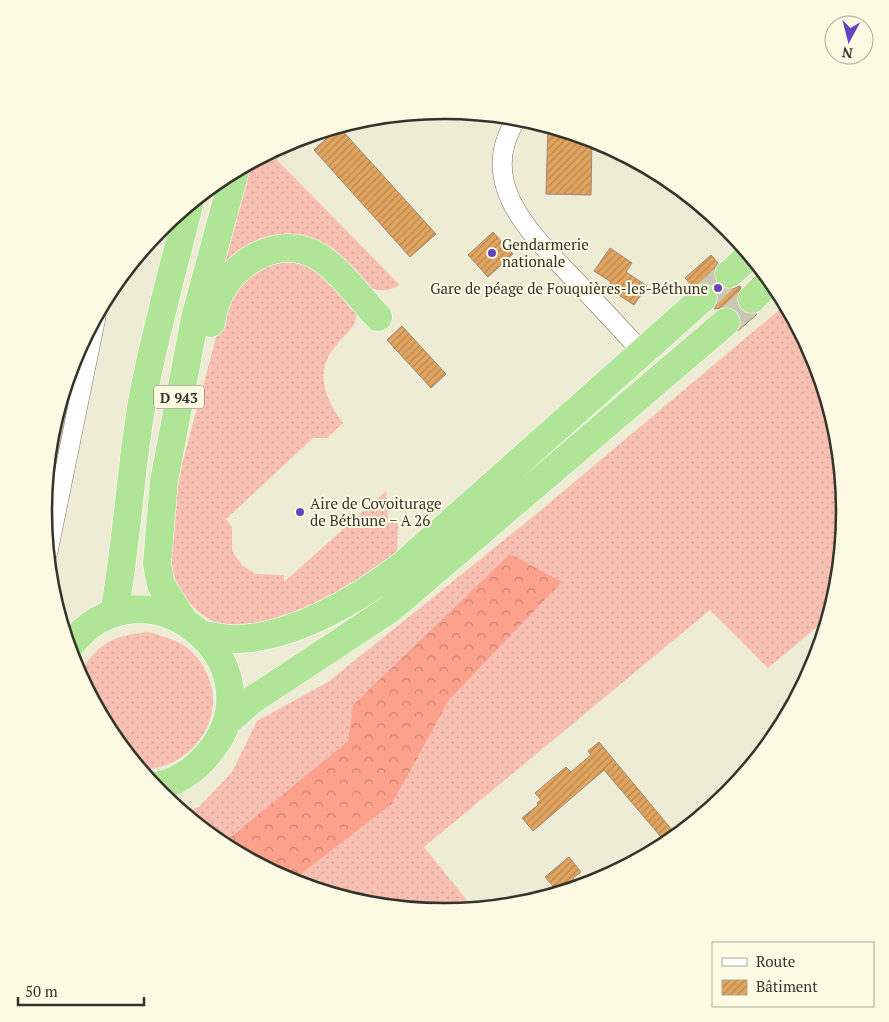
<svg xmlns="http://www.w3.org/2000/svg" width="889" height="1022" font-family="'PT Serif',serif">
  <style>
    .grass { fill: url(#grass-dots) }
    .forest { fill: url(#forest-crowns) }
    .building { fill: url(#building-hatch); stroke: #998978 }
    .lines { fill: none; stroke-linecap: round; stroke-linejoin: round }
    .highway-tunnel { stroke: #cac7b3; stroke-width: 28; stroke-dasharray: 28 14; stroke-linecap: butt }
    .street-casing { stroke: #76735f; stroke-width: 20 }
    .highway-casing { stroke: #fff; stroke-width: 29 }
    .street { stroke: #fff; stroke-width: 19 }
    .highway { stroke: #b0e597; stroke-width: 28 }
    .poi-dot { fill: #6744bd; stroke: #fcfae2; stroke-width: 2 }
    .labels { text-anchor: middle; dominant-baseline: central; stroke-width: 4; stroke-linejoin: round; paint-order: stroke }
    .shield { fill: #fcfae2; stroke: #716f62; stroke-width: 1 }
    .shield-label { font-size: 14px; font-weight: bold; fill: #35342b }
    .poi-label { font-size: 15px; fill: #35342b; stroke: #fcfae2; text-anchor: start }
    .rim { fill: none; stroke: #35342b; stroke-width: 2.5 }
  </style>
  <defs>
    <pattern id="grass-dots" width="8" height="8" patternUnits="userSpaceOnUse" patternTransform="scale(1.25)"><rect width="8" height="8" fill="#f7c0b3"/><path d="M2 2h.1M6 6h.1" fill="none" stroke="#d4a69a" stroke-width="1.8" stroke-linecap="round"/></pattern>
    <pattern id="forest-crowns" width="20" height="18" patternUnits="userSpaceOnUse" patternTransform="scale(1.25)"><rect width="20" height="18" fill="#fba18c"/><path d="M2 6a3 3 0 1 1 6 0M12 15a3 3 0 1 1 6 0" fill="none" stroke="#cc8473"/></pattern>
    <pattern id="building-hatch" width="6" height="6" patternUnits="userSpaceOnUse" patternTransform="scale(1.25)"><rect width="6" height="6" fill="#e2a560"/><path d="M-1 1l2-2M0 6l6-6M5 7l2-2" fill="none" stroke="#b8874f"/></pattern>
  </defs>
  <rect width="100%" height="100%" fill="#efecd5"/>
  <!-- grass -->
  <path class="grass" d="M285,144l-8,16 123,125c-31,18 -52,-15 -72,-35l-103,18 -7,-1 33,-105z
    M273,257l44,7 40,41c1,24 -10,26 -23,43 -20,25 -8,53 9,75l-16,15h-14l-87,81 6,8v24l10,14 13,9 29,1v7l102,-91 2,32h10l-1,30 -11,19 -118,53 -17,3 -34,-4 -17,-11 -16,-15 -11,-22 -3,-26 8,-71 49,-182z
    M786,304l29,54 23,75 7,78 -8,78 -7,27 -62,52 -58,-58 -286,237 50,62 -30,3 -78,-8 -74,-23 100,-77 57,-104 113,-118 -209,123 -5,36 -126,103 -38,-31 15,-6 33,-35 25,-51 71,-39 212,-171z
    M83,342l-31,146c-12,-35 13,-114 31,-146z
    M149,632c15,5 30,8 42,19 47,47 13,116 -50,119l-30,-37 -31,-58c15,-32 36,-40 69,-43z"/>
  <!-- forest -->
  <path class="forest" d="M510,554l52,28 -113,118 -57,104 -100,77 -70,-37 126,-103 5,-36z"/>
  <!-- building -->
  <path class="building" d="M548,126l44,13 -1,56 -45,-1z
    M339,127l97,107 -26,23 -96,-107z
    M493,232l20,22 -25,23 -20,-22z
    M610,248l22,15 -6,9 21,14 -13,19 -26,-17 3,-6 -17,-11z
    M711,255l7,8 -4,6v7l3,8 7,5h8l8,-3 1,2 -4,6v9l4,7 7,4h9l-19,17 3,-11 -3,-8 -7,-5 -17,2 4,-7v-7l-4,-8 -7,-4h-7l-8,3 -7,-8z
    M402,326l44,48 -15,14 -44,-48z
    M599,742l78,94 -10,8 -63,-74 -71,61 -11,-13 16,-13 -1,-2 4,-3 -6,-7 31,-26 5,5 20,-17 -3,-4z
    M569,857l12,15 -8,6 7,9 -21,6 -14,-16z"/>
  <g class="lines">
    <!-- highway-tunnel -->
    <path class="highway-tunnel" d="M703,298l26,-24
      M726,322l26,-23"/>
    <defs>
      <path id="street" d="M518,117c-45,65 15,119 57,163 23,24 45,48 68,73
        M48,552l48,-235"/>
      <path id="highway" d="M729,274l22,-19
        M752,299l19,-19
        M211,323c2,-8 3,-18 7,-26 16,-36 63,-64 101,-40 23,15 40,40 59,60
        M114,613c13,-70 16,-141 28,-211 12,-66 31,-132 47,-197
        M184,621l-23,-36 -4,-21 7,-83 31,-163 40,-147
        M203,635c10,1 21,4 31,4 58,0 125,-40 170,-75l299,-266
        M69,647c74,-98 216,16 139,107 -13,16 -33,30 -54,32
        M226,723l26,-23 138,-91 336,-287"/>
    </defs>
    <!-- street casing -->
    <use href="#street" class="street-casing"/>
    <!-- highway casing -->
    <use href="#highway" class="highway-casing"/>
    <!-- street -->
    <use href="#street" class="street"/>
    <!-- highway -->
    <use href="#highway" class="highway"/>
  </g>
  <!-- markers -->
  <g class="poi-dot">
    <circle cx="492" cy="253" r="5"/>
    <circle cx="718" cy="288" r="5"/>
    <circle cx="300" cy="512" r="5"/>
  </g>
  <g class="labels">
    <!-- shield labels -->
    <rect class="shield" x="154" y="385.5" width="50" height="23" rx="4"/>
    <g class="shield-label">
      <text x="179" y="397">D 943</text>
    </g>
    <!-- poi labels -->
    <g class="poi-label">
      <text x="502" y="244">Gendarmerie<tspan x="502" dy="17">nationale</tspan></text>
      <text x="708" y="288" text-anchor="end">Gare de péage de Fouquières-les-Béthune</text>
      <text x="310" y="503">Aire de Covoiturage<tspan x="310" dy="17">de Béthune − A 26</tspan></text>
    </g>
  </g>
  <!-- crop -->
  <path d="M0 0H889V1022H0ZM52 511a392 392 0 1 1 784 0a392 392 0 1 1-784 0Z" fill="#fcfae2" fill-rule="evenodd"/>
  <path class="rim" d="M52 511a392 392 0 1 1 784 0a392 392 0 1 1-784 0Z"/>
  <!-- legend -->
  <rect x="712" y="942" width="162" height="65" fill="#fcfae2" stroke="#acab99"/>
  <rect x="722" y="958" width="25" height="8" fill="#ffffff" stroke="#acab99"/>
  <text x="756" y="967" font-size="15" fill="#35342b">Route</text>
  <rect x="722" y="980" width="25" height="15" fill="url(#building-hatch)" stroke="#acab99"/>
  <text x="756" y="992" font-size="15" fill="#35342b">Bâtiment</text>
  <!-- north arrow -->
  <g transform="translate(849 40) rotate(187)"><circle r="24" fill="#fcfae2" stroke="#acab99"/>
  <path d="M0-4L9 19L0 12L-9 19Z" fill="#6744bd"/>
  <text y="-8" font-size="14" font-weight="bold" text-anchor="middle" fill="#35342b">N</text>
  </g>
  <!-- scale -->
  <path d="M18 997v8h126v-8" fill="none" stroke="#35342b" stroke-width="2.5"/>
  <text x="25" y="997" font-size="15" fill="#35342b" stroke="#fcfae2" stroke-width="4" paint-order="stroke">50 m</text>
</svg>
